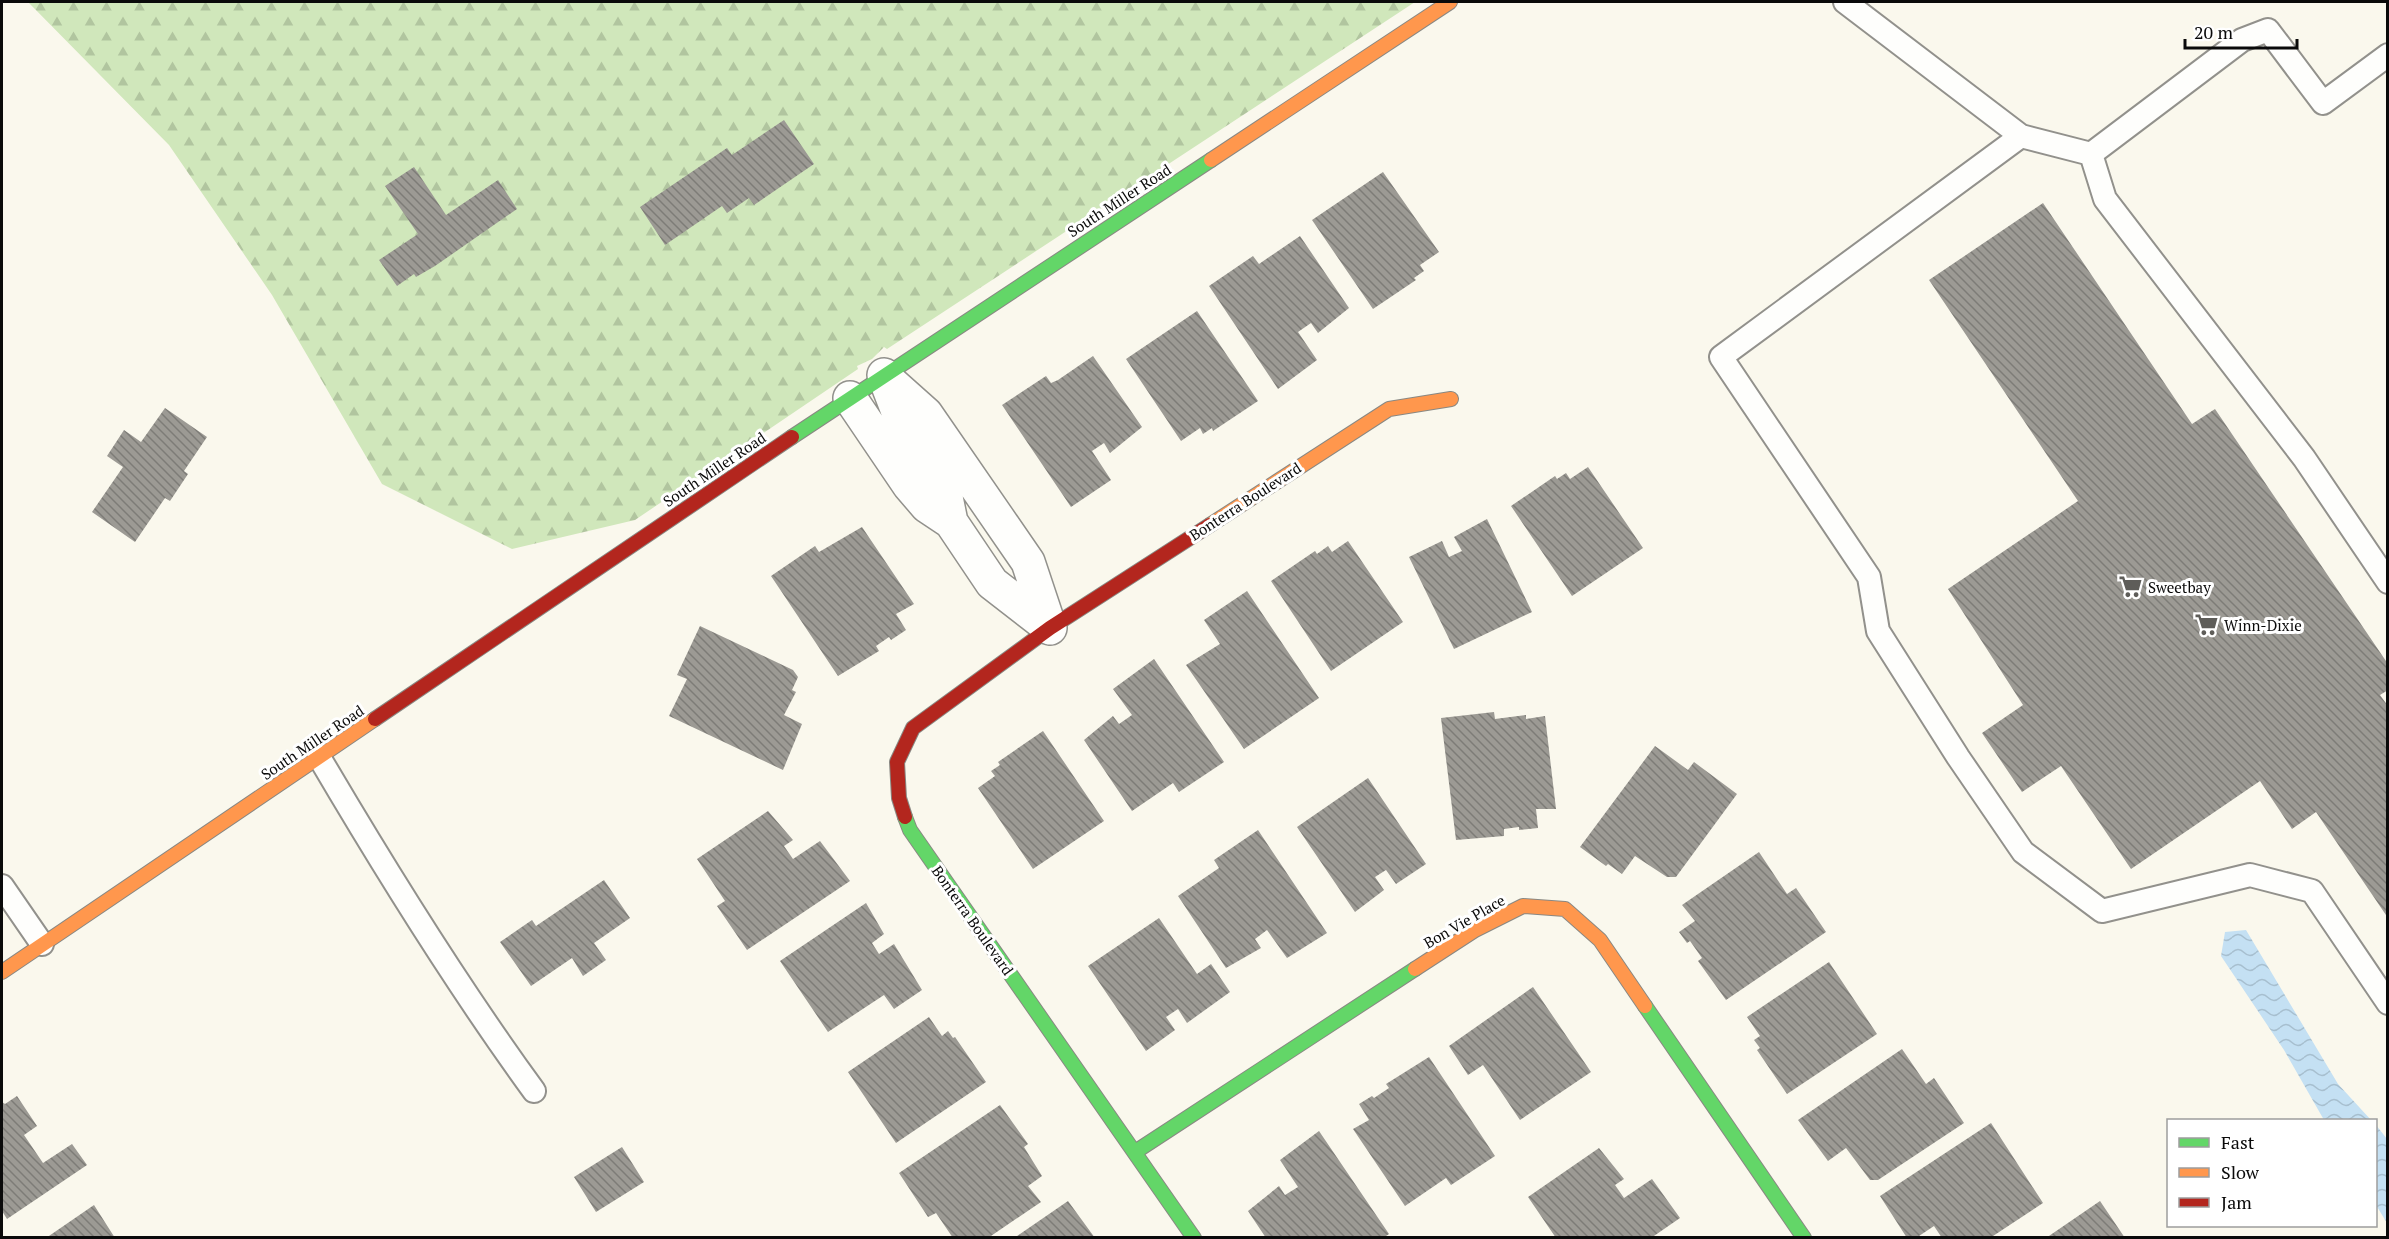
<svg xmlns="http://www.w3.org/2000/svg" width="2389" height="1239" font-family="'PT Serif',serif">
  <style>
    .forest { fill: url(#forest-firs) }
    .water { fill: url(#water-waves) }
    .building { fill: url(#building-back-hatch) }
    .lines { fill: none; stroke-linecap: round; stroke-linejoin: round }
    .lane-casing { stroke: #92918c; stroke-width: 26 }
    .street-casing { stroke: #92918c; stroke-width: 36 }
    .fast-casing { stroke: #898883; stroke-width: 16 }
    .slow-casing { stroke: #898883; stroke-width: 16 }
    .jam-casing { stroke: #898883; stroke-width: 16 }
    .lane { stroke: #fefefc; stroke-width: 22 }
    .street { stroke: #fefefc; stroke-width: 33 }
    .fast { stroke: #63d668; stroke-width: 14 }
    .slow { stroke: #ff974d; stroke-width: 14 }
    .jam { stroke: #b3261e; stroke-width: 14 }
    .labels { text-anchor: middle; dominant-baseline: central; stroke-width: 6; stroke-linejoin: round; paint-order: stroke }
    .street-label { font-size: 15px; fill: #0a0a0a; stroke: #fff }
    .poi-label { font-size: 15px; fill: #0a0a0a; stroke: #fff; text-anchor: start }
  </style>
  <defs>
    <pattern id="forest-firs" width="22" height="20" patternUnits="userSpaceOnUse" patternTransform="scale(1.5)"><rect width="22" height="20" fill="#d0e7bb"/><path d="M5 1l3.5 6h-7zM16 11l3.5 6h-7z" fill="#b1c59f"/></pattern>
    <pattern id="water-waves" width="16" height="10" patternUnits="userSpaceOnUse" patternTransform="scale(1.5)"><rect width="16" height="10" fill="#c4e0f3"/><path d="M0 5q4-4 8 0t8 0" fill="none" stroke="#a7bfcf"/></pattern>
    <pattern id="building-back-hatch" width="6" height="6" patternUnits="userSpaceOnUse" patternTransform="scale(1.5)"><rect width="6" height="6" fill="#9c9a94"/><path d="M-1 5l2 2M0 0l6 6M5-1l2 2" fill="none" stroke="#7d7c77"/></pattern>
  </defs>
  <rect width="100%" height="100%" fill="#faf8ed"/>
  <!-- forest -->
  <path class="forest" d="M28,2h1387l-528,347 -3,-2 -12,12 -15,7 1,3 -223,151 -123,29 -130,-65 -110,-189 -103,-150z"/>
  <!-- water -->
  <path class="water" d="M2246,930l92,154 33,36h-47l-40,-70 -63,-94 4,-24z
    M2376,1125l11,14v84l-11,-18z"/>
  <!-- building -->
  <path class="building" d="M784,120l30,44 -60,41 -5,-7 -22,15 -5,-7 -57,39 -25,-38 87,-59 5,7z
    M414,167l32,48 52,-35 19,29 -82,57 -19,11 -2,-3 -17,12 -18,-26 39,-26 -33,-48z
    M1383,172l56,80 -19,13 4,6 -10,7 2,2 -43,29 -61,-89z
    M2043,203l149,221 23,-15 173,255v26l-8,5 8,11v212l-72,-106 -24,17 -32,-48 -129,88 -70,-103 -39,26 -40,-59 41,-28 -75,-116 130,-88 -149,-221z
    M1300,236l49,72 -31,25 -7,-10 -13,9 19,28 -39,29 -69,-103 44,-30 6,8z
    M1197,311l61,90 -45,30 -1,-3 -9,6 -3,-6 -19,13 -55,-82z
    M1093,356l49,71 -32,26 -6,-10 -12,8 19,29 -40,27 -69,-102 44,-29 5,7 7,-3z
    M165,408l42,29 -23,34 4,3 -18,27 -5,-3 -30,44 -43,-30 31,-45 -16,-11 17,-26 17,12z
    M1588,467l55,81 -71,48 -61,-90 44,-30 2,3 9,-6 4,6z
    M1487,519l45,93 -78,37 -45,-92 33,-16 7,16 13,-6 -8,-14z
    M862,527l52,77 -18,10 10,16 -15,10 -2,-3 -13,9 3,5 -41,25 -67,-100 44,-30 4,6z
    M1348,541l55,81 -72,49 -60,-90 44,-30 2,3 11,-8 4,6z
    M1247,591l72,107 -75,51 -58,-84 34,-21 -16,-24z
    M700,626l93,44 5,7 -6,13 4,2 -12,23 18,9 -19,46 -114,-54 18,-37 -10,-4z
    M1154,659l70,103 -45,30 -6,-9 -41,28 -48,-71 29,-24 6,8 13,-9 -19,-26z
    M1494,712l1,7 31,-4v4l19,-3 11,93h-20l2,19 -19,2v-3l-15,2v7l-48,4 -15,-122z
    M1043,731l61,90 -71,48 -55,-81 17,-12 -4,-5 9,-6 -2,-3z
    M1655,746l33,24 6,-8 43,32 -61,83h-9l-32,-21 -13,18 -14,-10 -2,2 -26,-19z
    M1368,778l58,86 -30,20 -10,-14 -11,7 9,13 -29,22 -58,-85z
    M768,811l25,29 -9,6 9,13 27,-18 30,40 -103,69 -30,-44 8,-5 -28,-42z
    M1258,830l69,103 -40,25 -20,-28 -12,9 6,9 -35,20 -48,-72 41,-28 -5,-8z
    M1759,852l28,42 9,-6 30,44 -100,68 -28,-39 4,-3 -12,-17 -3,2 -8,-11 16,-11 -13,-16z
    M604,880l26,38 -36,25 12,17 -23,16 -11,-18 -41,28 -31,-44 32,-22 4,6z
    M866,903l18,31 -12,9 7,11 15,-10 28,46 -28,19 -10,-14 -56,37 -48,-71z
    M1159,918l38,56 14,-10 19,28 -43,31 -9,-14 -12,8 9,13 -29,21 -58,-85z
    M1829,962l48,72 -90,60 -30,-44 3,-2 -6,-8 6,-4 -13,-19z
    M1533,987l58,85 -71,48 -37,-55 -15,10 -19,-29z
    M929,1017l13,19 6,-5 5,7 2,-1 31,45 -90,61 -48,-71z
    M1902,1049l24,35 8,-6 30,45 -86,57h-8l-24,-32 -18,13 -30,-41z
    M1429,1057l66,99 -44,29 -5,-7 -41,28 -52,-77 16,-9 -10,-16 13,-8 2,2 15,-10 -3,-4z
    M17,1096l20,30 -13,9 19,28 29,-19 15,21 -80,54 -5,-8v-109l3,2z
    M1000,1105l28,39 -4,3 18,29 -14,10 13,16 -53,36h-35l-17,-25 -8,4 -29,-44z
    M1991,1123l52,80 -53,35h-48l-8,-12 -18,12h-9l-27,-42z
    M1319,1131l70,103 -6,4h-117l-18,-27 31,-25 6,9 13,-8 -18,-27z
    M622,1147l22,35 -48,30 -22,-35z
    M1599,1148l25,31 -9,6 9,13 28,-19 28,39 -29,20h-95l-28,-41z
    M1068,1201l27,37h-81z
    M2100,1201l25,37h-79z
    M94,1205l21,33h-69z"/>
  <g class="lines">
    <defs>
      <path id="lane" d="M1845,2l176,134 -300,221 148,220 9,54 80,126 65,95 79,59 148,-36 62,16 76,112
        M2021,136l70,18 151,-114 26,-10 55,73 65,-48
        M2091,154l14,45 199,259 84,124
        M319,757c67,114 137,227 215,334
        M2,886l40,58"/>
      <path id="street" d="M884,375l18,47 42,65 7,35 41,61 58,45
        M889,381l37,33 102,148 22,66
        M850,398l59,87 18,21 24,16"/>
      <path id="fast" d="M792,437l419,-277
        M905,817l5,13 284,408
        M1645,1006l159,232
        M1135,1152l280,-183"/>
      <path id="slow" d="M1211,160l239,-158
        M1210,525l179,-116 62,-10
        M1415,969l60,-39 48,-24 42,3 35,31 45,66
        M2,972l373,-253"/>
      <path id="jam" d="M375,719l417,-282
        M905,817l-6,-19 -2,-36 16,-34 137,-100 160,-103"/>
    </defs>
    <!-- lane casing -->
    <use href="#lane" class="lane-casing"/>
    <!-- street casing -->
    <use href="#street" class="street-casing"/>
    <!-- fast casing -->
    <use href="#fast" class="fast-casing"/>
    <!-- slow casing -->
    <use href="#slow" class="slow-casing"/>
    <!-- jam casing -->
    <use href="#jam" class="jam-casing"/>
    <!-- lane -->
    <use href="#lane" class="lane"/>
    <!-- street -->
    <use href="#street" class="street"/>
    <!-- fast -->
    <use href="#fast" class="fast"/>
    <!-- slow -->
    <use href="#slow" class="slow"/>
    <!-- jam -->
    <use href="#jam" class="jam"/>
  </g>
  <!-- icons -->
  <defs>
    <symbol id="supermarket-bare" viewBox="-9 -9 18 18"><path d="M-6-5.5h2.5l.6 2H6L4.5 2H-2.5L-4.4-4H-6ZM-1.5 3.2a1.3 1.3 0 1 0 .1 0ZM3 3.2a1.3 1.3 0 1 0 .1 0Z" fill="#5e5d59" stroke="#fff" stroke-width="2.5" paint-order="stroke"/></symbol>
  </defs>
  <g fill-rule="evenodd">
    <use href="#supermarket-bare" x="2114" y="570" width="33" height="33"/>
    <use href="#supermarket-bare" x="2190" y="608" width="33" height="33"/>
  </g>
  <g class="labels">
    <!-- street labels -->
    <g class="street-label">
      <text transform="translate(1119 200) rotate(-33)">South Miller Road</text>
      <text transform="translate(714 469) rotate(-34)">South Miller Road</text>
      <text transform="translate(1245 501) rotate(-33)">Bonterra Boulevard</text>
      <text transform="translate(312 742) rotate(-34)">South Miller Road</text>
      <text transform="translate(973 920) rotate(55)">Bonterra Boulevard</text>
      <text transform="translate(1464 921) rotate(-30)">Bon Vie Place</text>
    </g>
    <!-- poi labels -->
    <g class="poi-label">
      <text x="2148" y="587">Sweetbay</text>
      <text x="2224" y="625">Winn-Dixie</text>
    </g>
  </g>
  <!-- border -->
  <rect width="2389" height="1239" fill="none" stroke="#0a0a0a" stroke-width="6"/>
  <!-- legend -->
  <rect x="2167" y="1119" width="210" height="108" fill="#ffffff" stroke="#9d9d9d" stroke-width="1.5"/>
  <rect x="2179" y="1138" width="30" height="9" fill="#63d668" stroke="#9d9d9d" stroke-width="1.5"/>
  <text x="2221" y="1149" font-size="18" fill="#0a0a0a">Fast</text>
  <rect x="2179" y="1168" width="30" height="9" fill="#ff974d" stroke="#9d9d9d" stroke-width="1.5"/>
  <text x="2221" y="1179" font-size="18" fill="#0a0a0a">Slow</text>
  <rect x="2179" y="1198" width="30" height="9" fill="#b3261e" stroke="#9d9d9d" stroke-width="1.5"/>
  <text x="2221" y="1209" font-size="18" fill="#0a0a0a">Jam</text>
  <!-- scale -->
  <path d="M2185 39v9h112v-9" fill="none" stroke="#0a0a0a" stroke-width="3"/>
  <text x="2194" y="39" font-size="18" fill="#0a0a0a" stroke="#ffffff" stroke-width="4.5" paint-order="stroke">20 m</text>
</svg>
